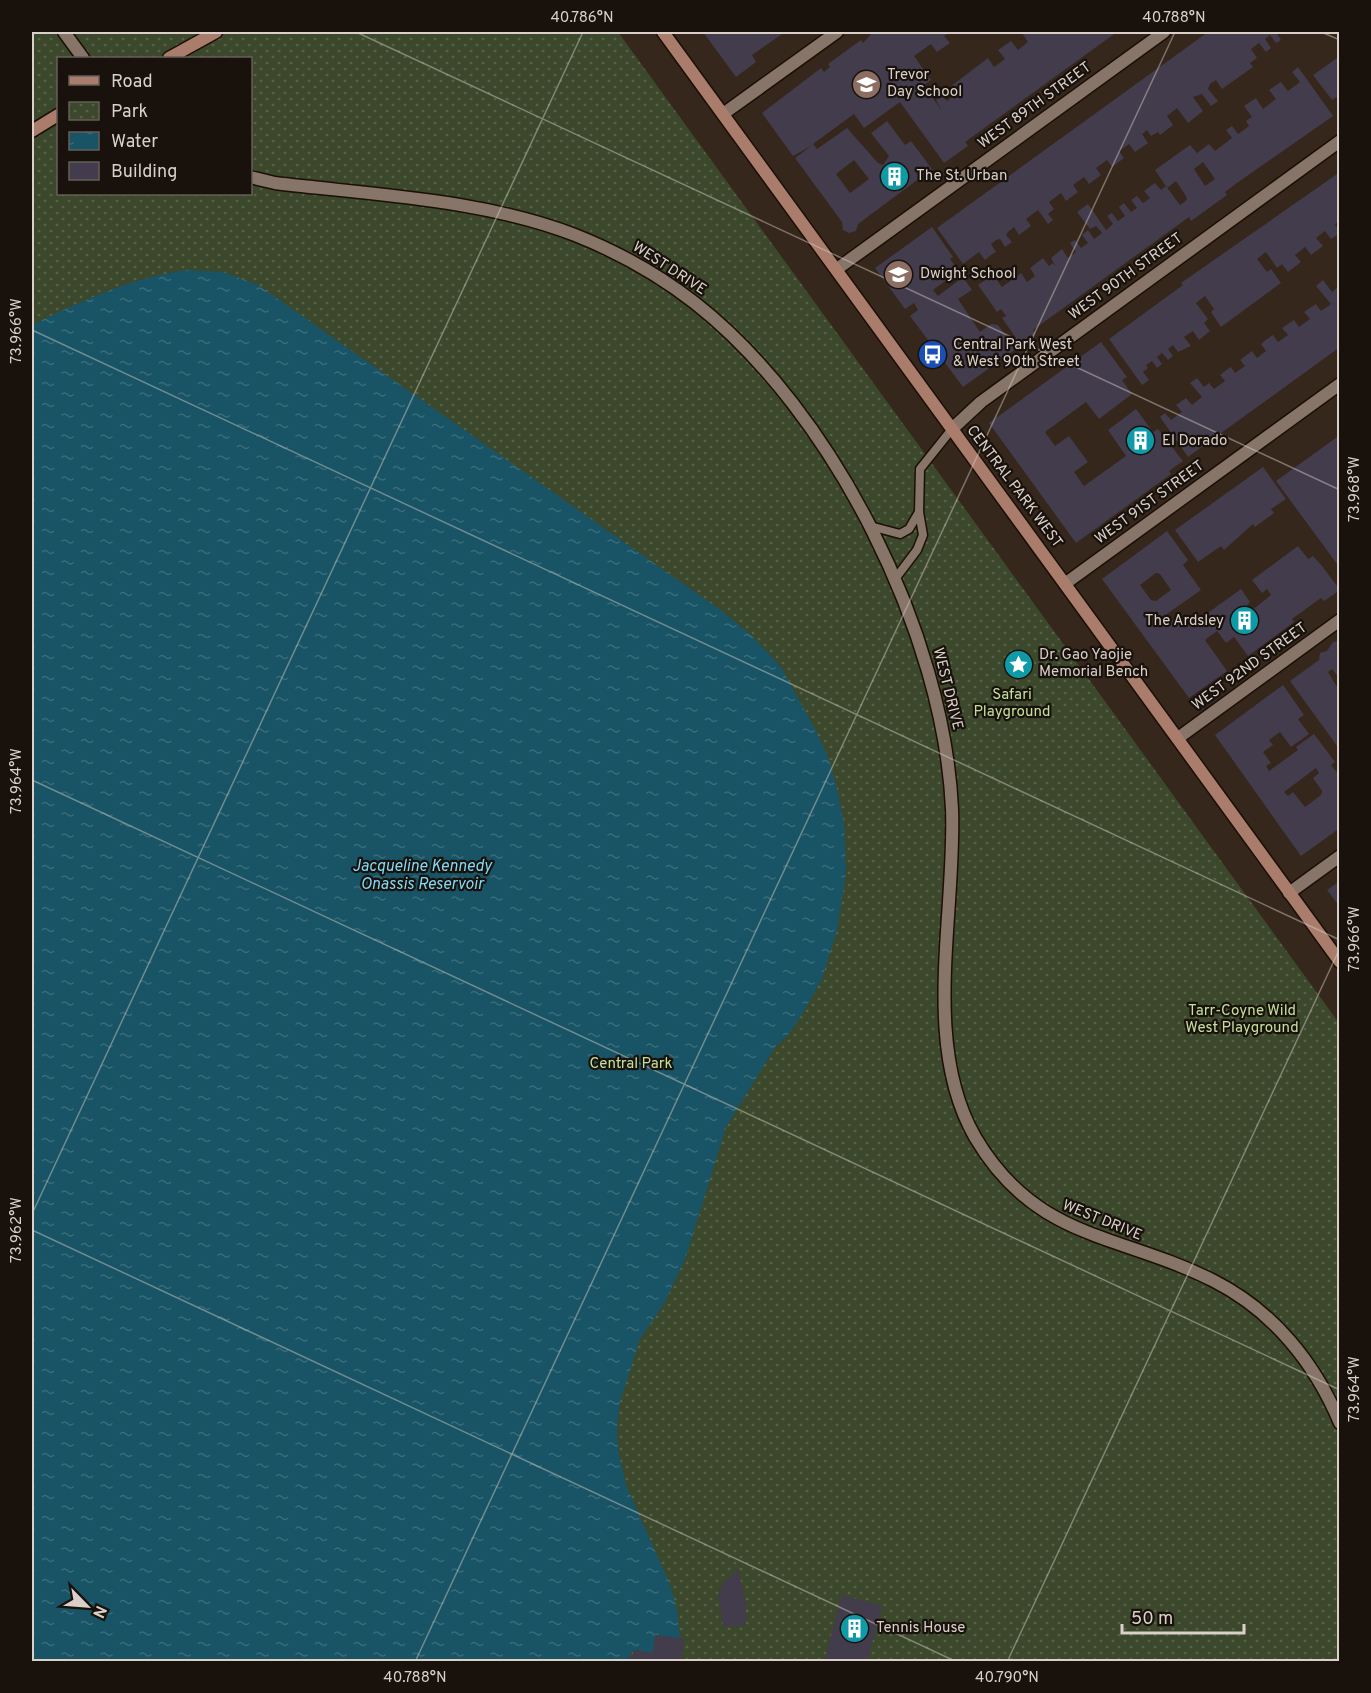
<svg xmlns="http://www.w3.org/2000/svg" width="1371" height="1693" font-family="Overpass,sans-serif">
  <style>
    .park { fill: url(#park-dots); fill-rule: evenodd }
    .water { fill: url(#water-ripples) }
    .building { fill: #433c4c; fill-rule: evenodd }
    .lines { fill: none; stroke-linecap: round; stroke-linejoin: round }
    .lane-casing { stroke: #1c0f05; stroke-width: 11 }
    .street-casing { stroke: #1c0f05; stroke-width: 15 }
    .secondary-casing { stroke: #1c0f05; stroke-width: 15 }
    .lane { stroke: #867568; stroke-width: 8 }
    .street { stroke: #867568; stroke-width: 12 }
    .secondary { stroke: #a97c6b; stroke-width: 12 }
    .ticks { fill: none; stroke: #dad0c9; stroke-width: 1.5; stroke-opacity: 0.45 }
    .labels { text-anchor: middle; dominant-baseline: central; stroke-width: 4.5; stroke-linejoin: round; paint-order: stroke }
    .poi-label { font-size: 15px; fill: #dad0c9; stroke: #18110c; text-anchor: start }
    .street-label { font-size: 15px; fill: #dad0c9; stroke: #18110c }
    .park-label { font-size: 15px; fill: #c3e09b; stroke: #18110c }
    .water-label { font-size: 16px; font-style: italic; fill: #80daf8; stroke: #18110c }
    .neatline { fill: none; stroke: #dad0c9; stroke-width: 2 }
    .ticks-label { font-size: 15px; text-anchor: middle; fill: #dad0c9 }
  </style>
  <defs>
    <pattern id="park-dots" width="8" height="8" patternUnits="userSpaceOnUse" patternTransform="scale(1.5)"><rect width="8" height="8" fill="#3c482b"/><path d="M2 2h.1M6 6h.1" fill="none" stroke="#586148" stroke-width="1.8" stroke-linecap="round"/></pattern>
    <pattern id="water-ripples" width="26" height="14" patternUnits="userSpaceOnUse" patternTransform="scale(1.5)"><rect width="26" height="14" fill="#185465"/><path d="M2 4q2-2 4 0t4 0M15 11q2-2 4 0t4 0" fill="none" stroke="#396c7a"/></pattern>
  </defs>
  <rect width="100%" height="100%" fill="#35271b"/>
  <!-- park -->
  <path class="park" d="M32,32h586l721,991v638l-1307,1zM58,58h192v136h-192z"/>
  <!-- water -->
  <path class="water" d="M187,270l36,2 35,13 464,326 29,24 30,32 34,62 14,30 9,34 6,32 2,47 -9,59 -16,50 -20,35 -13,19 -12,11 -50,81 -40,130 -21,45 -25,37 -20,63 -3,24 1,23 8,36 43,97 8,26 3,31 -25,-4 -2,18 -20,-3 -6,12h-595v-1337c49,-24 101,-48 155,-55z"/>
  <!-- building -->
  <path class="building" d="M703,32h82l-33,23 4,7 -20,15z
    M873,32h78l-7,4 6,7 -13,9 -6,-8 -17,12 17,24 -7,5 18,26 -6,-11 6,-4 5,5 8,-6 -5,-8 38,-29 6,9 11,-8 -7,-9 13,-9 7,9 10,-8 -6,-9 2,-1h93l-152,110 3,4 -24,17 -44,-61 -36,26 -10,-14 -41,30 4,5 30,-21 31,35 5,2 6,-9 -18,-23 16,-12 18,24 6,-4 21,28 -74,55 -2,7 -7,2 -6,-3 -1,-8 -47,-64 16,-12 -18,10 -31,-43 59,-45 3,4 6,-5 -2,-3 33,-24 2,3zM854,160l15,19 -19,14 -14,-19z
    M1208,32h68l5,8 -5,3 -6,-8 -5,4 6,9 -5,4 -7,-9 -8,6 6,9 -7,5 3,4 -31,22 -6,-9 -6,4 -2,5 10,12 -7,5 -9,-12 -9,3 10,14 -15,12 -11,-15 -10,8 6,9 -13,10 -2,-3 -7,4 -4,-6 -5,4 6,9 -13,9 -6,-8 -10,7 5,7 -12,9 -5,-7 -11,8 5,7 -12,9 -5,-7 -11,8 5,7 -12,9 -5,-8 -12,9 5,7 -6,5 5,6 -5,4 -10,-14 -12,9 5,7 -12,9 -5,-8 -6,5 -2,3 6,7 -7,5 -5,-8 -4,1 -5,4 5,8 -5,3 -6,5 -6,-8 -16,12 -26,-36z
    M1340,56v39l-8,5 -19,-25z
    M1298,67l35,49 -96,67 -12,9 2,3 -36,26 -2,-4 -156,113 3,4 -15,11 -19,-27 4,-2 -5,-7 -4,3 -19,-27 15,-10 9,12 19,-14 6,9 8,-6 -5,-8 13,-10 6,8 4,-3 3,4 -5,-9 11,-9 6,9 8,-6 -6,-9 5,-3 6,8 7,-5 -6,-8 6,-5 6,9 8,-6 -6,-7 -6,3 -13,-17 11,-8 18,26 7,-6 -6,-8 5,-3 6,8 7,-5 -6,-9 5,-4 7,9 6,-4 -6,-8 6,-4 6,7 7,-5 -6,-7 11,-8 6,7 5,-4 14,19 7,-5 -1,-4 -10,-15 -9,7 -12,-18 35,-25 7,8 12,-9 6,7 17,-13 -6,-8 6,-4 6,8 11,-8 -3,-5 6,-4 -8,-11 12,-8 7,11 13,-10 -7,-9 12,-8 7,9 12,-9 -8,-10zM1203,162l12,17 -10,7 -11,-17z
    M1340,172v48l-5,4 5,9 -9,6 -6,-8 -9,7 7,8 -12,9 -6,-8 -10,8 6,7 -13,10 -6,-8 -5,4 -11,-16 -9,7 10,13 4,-3 10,14 -60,44 -10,-15 3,-3 -9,-13 -9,7 12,16 -4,4 6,8 -11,9 -6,-9 -9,6 7,9 -13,6 -5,-7 -5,4 5,7 -5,4 -6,-7 -5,4 5,7 -5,4 -5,-7 -6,4 2,3 -5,4 6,8 -7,5 -33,-46 74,-54 -2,-2z
    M932,227l21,30 -3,2 9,12 -26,19 5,6 25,-19 9,13 -14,9 22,33 11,-8 7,1 18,24 -53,38 -53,-71 8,-6 -4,-7 -9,6 -30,-41z
    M1323,280l9,12 5,-4 3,4v55l-152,110 -28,-40 5,-4 6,7 11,-8 -6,-7 10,-7 6,7 10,-8 -12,-14 7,-5 7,9 5,-4 5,6 11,-8 -5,-6 5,-4 6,-4 4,6 10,-7 -5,-6 12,-9 5,7 9,-7 -5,-7 6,-5 6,-4 5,7 10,-7 -6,-7 12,-8 5,7 11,-8 -6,-7 12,-8 5,7 10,-7 -15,-18z
    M1101,342l26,35 -5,3 10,14 -33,25 -13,-17 -41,30 10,14 14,-10 19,26 -14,10 10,14 42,-30 -18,-26 28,-21 17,23 5,-3 25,32 -14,10 2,3 -95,69 -87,-120z
    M1340,435v133l-64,-87z
    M1263,467l23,32 -15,10 3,4 -19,14 -2,-3 -29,26 -3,-4 -23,16 -23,-32z
    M1167,531l21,29 -5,5 18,25 -37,26 2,9 8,-6 5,6 7,-5 5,5 50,-36 9,13 -3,3 4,6 20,-16 -4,-6 -5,4 -10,-13 46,-34 10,13 5,-3 9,10 18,24 -16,11 -3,-3 -29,21 2,3 -46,34 -14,-19 -8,6 -9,-12 -12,9 22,31 -38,27 -87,-119zM1156,573l4,1 11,16 -15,11 -5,-1 -11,-15z
    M1338,641l2,38 -8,-10 -4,3 12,20v58l-50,-69 29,-21 1,-7 7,-2 6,-9z
    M1283,685l21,30 -6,4 11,15 -18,13 -11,-15 -11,8 4,5 -10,7 8,11 -5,3 3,5 29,-21 -2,-3 18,-13 21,28 -4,3 9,11v52l-39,28 -86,-121zM1316,768l3,5 -6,5 9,13 -1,4 -16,12 -12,-15 -5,4 -4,-4z
    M1340,881v26l-13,-17z
    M738,1570l8,33v22l-23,1 -5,-32 5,-11z
    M842,1595l40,11 -15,56h-43z
    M655,1635l29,4 -3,23h-54l1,-5 5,-1v-6l20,3z"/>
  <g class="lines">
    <defs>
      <path id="lane" d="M870,526l30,8 9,-5 10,-17
        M895,579l22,-29 6,-15 -4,-23 1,-43 32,-40"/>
      <path id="street" d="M64,32l19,26
        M723,114l114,-82
        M250,177l25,6c99,12 207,16 300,52 43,17 84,40 120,68 139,109 249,331 257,506 4,105 -31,234 23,328 61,104 144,96 239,144 59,30 101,82 126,142
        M837,269l327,-237
        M952,429l29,-27 359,-261
        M1066,583l274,-199
        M1178,738l162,-118
        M1289,893l51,-37"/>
      <path id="secondary" d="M663,32l677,930
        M169,58l47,-26
        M32,131l26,-16"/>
    </defs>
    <!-- lane casing -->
    <use href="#lane" class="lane-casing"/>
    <!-- street casing -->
    <use href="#street" class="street-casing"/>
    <!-- secondary casing -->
    <use href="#secondary" class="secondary-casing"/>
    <!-- lane -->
    <use href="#lane" class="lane"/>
    <!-- street -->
    <use href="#street" class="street"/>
    <!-- secondary -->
    <use href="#secondary" class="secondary"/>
  </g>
  <!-- ticks -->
  <path class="ticks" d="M356,32l984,458M1321,32l19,8M32,330l1308,610M32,780l1308,610M32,1214l551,-1182M32,1230l925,432M415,1662l760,-1630M1007,1662l333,-714"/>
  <!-- icons -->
  <defs>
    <symbol id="school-disc" viewBox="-11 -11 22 22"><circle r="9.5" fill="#8d6e63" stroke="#18110c"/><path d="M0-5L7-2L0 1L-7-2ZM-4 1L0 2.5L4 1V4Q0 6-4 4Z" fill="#fff"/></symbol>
    <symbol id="building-disc" viewBox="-11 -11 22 22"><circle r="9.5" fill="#0f9aa8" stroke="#18110c"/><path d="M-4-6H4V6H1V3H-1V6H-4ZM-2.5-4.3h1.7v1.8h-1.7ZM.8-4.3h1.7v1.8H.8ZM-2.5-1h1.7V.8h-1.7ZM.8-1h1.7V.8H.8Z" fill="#fff"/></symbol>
    <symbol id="bus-disc" viewBox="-11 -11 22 22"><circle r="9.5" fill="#1a4fb4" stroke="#18110c"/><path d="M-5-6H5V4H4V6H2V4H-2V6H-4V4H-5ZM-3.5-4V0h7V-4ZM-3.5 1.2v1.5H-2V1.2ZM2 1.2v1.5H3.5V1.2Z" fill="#fff"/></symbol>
    <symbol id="sight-disc" viewBox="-11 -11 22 22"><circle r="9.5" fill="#0f9aa8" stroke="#18110c"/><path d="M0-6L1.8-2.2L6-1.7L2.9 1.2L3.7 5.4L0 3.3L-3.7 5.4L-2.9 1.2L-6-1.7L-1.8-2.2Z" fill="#fff"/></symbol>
  </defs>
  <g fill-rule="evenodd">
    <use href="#school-disc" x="850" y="68" width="33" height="33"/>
    <use href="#building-disc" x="878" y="160" width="33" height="33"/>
    <use href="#school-disc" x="882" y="258" width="33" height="33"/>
    <use href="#bus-disc" x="916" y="338" width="33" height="33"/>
    <use href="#building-disc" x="1124" y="424" width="33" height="33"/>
    <use href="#building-disc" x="1228" y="604" width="33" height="33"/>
    <use href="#sight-disc" x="1002" y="648" width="33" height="33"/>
    <use href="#building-disc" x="838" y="1612" width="33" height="33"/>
  </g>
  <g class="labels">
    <!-- poi labels -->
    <g class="poi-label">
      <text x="887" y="75">Trevor<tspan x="887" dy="17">Day School</tspan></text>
      <text x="916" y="176">The St. Urban</text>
      <text x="920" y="274">Dwight School</text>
      <text x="953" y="345">Central Park West<tspan x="953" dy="17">&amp; West 90th Street</tspan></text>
      <text x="1162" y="441">El Dorado</text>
      <text x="1224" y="621" text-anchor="end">The Ardsley</text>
      <text x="1039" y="655">Dr. Gao Yaojie<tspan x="1039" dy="17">Memorial Bench</tspan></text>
      <text x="876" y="1628">Tennis House</text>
    </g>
    <!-- street labels -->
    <g class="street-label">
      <text transform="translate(1035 106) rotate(-36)">WEST 89TH STREET</text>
      <text transform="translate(669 269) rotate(33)">WEST DRIVE</text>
      <text transform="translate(1126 277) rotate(-36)">WEST 90TH STREET</text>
      <text transform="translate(1014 487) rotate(53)">CENTRAL PARK WEST</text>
      <text transform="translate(1150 503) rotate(-36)">WEST 91ST STREET</text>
      <text transform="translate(1250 667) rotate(-36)">WEST 92ND STREET</text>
      <text transform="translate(947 689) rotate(76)">WEST DRIVE</text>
      <text transform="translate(1102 1221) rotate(22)">WEST DRIVE</text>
    </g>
    <!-- park labels -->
    <g class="park-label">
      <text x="1012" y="695">Safari<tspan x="1012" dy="17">Playground</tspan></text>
      <text x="1242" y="1011">Tarr-Coyne Wild<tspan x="1242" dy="17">West Playground</tspan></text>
      <text x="631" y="1064">Central Park</text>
    </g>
    <!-- water labels -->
    <g class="water-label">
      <text x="422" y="867">Jacqueline Kennedy<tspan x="422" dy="18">Onassis Reservoir</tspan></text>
    </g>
  </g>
  <!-- border -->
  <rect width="1371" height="1693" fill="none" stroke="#18110c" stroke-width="66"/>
  <!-- legend -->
  <rect x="57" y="57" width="195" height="138" fill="#18110c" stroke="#665d58" stroke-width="1.5"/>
  <rect x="69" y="76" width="30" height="9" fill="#a97c6b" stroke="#665d58" stroke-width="1.5"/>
  <text x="111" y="87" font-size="18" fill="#dad0c9">Road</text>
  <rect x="69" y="102" width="30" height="18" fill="url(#park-dots)" stroke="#665d58" stroke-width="1.5"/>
  <text x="111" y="117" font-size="18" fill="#dad0c9">Park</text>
  <rect x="69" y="132" width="30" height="18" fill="url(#water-ripples)" stroke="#665d58" stroke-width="1.5"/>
  <text x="111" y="147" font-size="18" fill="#dad0c9">Water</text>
  <rect x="69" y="162" width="30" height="18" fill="#433c4c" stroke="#665d58" stroke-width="1.5"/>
  <text x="111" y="177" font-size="18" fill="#dad0c9">Building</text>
  <!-- north arrow -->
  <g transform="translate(87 1606) rotate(115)" stroke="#18110c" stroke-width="4.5" paint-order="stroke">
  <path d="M0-4.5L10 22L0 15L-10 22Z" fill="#dad0c9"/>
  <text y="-9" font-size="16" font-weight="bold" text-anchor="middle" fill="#dad0c9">N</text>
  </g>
  <!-- scale -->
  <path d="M1122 1624v9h122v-9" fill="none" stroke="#dad0c9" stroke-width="3"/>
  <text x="1131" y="1624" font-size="18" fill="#dad0c9" stroke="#18110c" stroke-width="4.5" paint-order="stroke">50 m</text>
  <rect x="33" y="33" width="1305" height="1627" class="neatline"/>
  <g class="ticks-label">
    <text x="582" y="22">40.786°N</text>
    <text x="1174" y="22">40.788°N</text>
    <text transform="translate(16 331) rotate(-90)" y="5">73.966°W</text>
    <text transform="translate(1354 489) rotate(-90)" y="5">73.968°W</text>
    <text transform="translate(16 781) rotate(-90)" y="5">73.964°W</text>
    <text transform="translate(1354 939) rotate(-90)" y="5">73.966°W</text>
    <text transform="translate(16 1230) rotate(-90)" y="5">73.962°W</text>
    <text transform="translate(1354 1389) rotate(-90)" y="5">73.964°W</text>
    <text x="415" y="1682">40.788°N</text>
    <text x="1007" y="1682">40.790°N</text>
  </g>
</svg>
